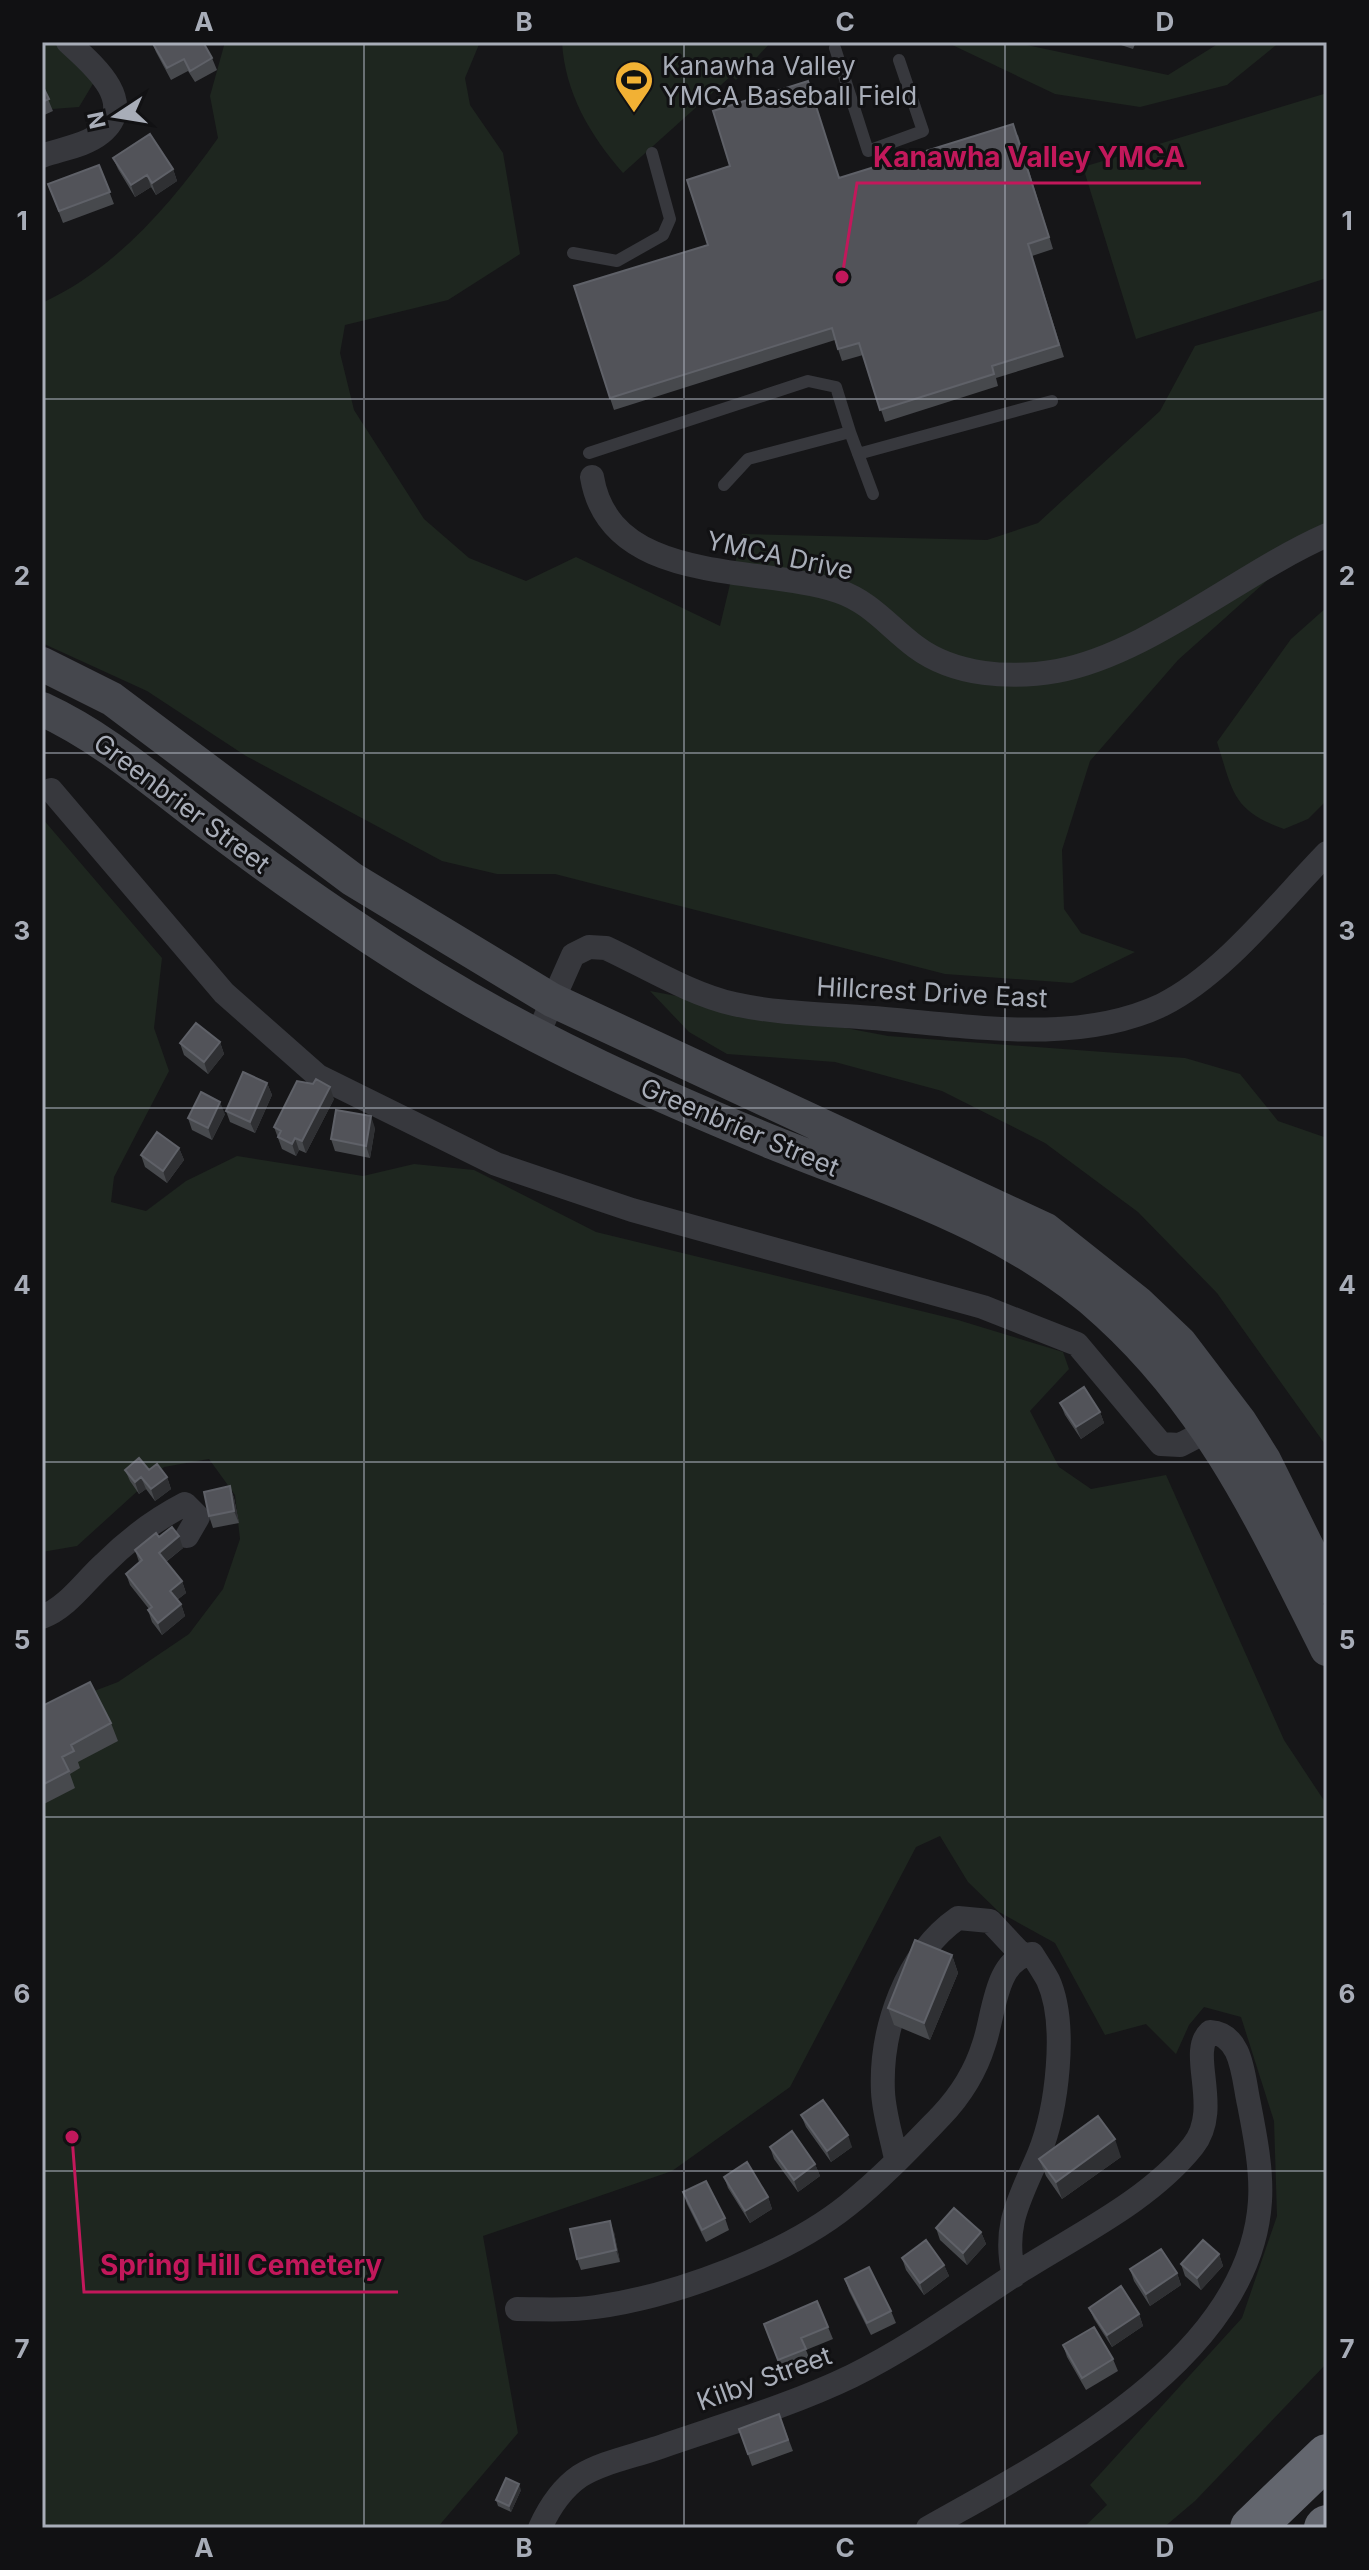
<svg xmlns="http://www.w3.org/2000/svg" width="1369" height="2570" font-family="Inter,sans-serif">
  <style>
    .green { fill: #1e261f }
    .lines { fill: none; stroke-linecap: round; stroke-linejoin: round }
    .lane { stroke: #37383d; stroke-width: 12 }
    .street { stroke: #37383d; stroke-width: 24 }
    .secondary { stroke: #45474d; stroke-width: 34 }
    .highway { stroke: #63666e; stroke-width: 44 }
    .wall { fill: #47494d }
    .shaded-wall { fill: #2f3033 }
    .building { fill: #525359; stroke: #5f6168; stroke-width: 2 }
    .grid { fill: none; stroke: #a8adb8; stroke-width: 2; stroke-opacity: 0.55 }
    .labels { text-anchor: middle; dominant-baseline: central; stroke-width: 6; stroke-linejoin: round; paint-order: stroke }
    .poi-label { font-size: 26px; fill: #a8adb8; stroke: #111113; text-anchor: start }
    .street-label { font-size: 26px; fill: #a8adb8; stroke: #111113 }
    .leader { fill: none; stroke: #c2185b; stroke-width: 3 }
    .callout-dot { fill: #c2185b; stroke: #111113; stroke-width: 3 }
    .callout-label { font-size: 28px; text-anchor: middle; font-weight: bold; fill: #c2185b; stroke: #111113; stroke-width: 6; stroke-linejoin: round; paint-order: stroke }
    .neatline { fill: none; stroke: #a8adb8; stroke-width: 3 }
    .grid-label { font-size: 26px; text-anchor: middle; font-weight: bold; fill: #a8adb8 }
  </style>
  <rect width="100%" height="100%" fill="#161618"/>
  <!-- green -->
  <path class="green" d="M42,42h17l35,40 -15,25 -27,2 -10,-8z
    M225,42h255l-15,36 5,27 33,48 17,101 -72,46 -103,25 -5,28 14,57 70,109 45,39 57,23 50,-24 144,69 22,-92 245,6 51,-17 122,-112 35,-65 132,-37v218l-149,133 -88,101 -28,89 2,59 17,24 54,19 -63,31 -127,-9 -390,-100h-58l-55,-13 -196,-105 -99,-65 -105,-48v-340c74,-34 130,-100 176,-165l-8,-42z
    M562,42h209l-35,38 -5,-4 -108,97c-33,-38 -58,-80 -61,-131z
    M946,42h66l156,33 53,-33h59l-53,43 -87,22 -85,-13z
    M1327,93v185l-191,61 -53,-172z
    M1327,607v193l-19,19 -24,10c-53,-19 -51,-38 -67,-87l74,-103z
    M42,818l120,140 -8,70 15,43 -55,106 -3,25 35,9 40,-30 51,-25 126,20 51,-12 60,6 122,62 362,88 105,32 6,17 -39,42 29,56 32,22 75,-14 118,265 43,65v558l-132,138 -32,27h-80l24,-23 -17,-20 152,-167 35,-102 -3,-95 -33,-104 -37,-10 -15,18 -13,29 -30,-30 -41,11 -50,-92 -56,-31 -31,-30 -28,-46 -24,11 -126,240 -118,84 -189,65 35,197 -81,95h-395v-812l26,-15 50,-19 71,-48 34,-45 17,-50 -5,-44 -26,-36 -45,8 -87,79 -35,6z
    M650,991l238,45 297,22 55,16 38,47 49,17v309l-110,-154 -79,-81 -93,-69 -103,-52 -107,-29 -108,-8 -38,-22z"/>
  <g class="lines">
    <!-- lane -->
    <path class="lane" d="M835,48l33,103 55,-20 -24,-71
      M573,253l44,8 46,-26 7,-16 -18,-66
      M589,453l219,-72 28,6 14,45
      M858,454l194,-53
      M724,485l24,-26 102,-27 23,62"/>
    <!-- street -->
    <path class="street" d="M42,156c19,-7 43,-10 59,-23 38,-31 -10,-70 -33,-91
      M592,477c18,109 166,88 246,114 33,11 51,36 78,56 39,29 95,32 141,24 91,-17 182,-97 270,-136
      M51,790l173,203 94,83 178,88 136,46 351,97 94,37 84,100 19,1 29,-15
      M537,1036l36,-81 16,-8 17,1c41,19 84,46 128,56 45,10 93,10 139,14 93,7 202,28 289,-13 61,-30 118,-104 165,-152
      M42,1617c25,-9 43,-36 62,-53 23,-23 52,-45 81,-60l13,13 -11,19
      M896,2159c-4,-21 -12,-45 -13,-67 -3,-62 23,-138 75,-174l32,3 31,33
      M517,2309c26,0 54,2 79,-2 79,-11 190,-52 252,-102 33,-26 64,-59 93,-89 19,-20 35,-46 43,-72 10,-28 11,-87 48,-90 5,8 11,17 16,26 20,44 9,130 -9,174 -19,45 -37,71 -25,122
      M540,2528c9,-20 21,-39 40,-52 21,-13 50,-19 74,-27 66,-23 136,-43 198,-73 61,-30 114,-70 170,-106 57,-36 128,-70 171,-124 30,-38 -6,-93 17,-114 33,2 33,46 39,72 6,31 13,66 11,97 -10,158 -210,258 -332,327"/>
    <!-- secondary -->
    <path class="secondary" d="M42,664l70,35 240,180 200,121 494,230 92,73 42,40 60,79 24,38 63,127
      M42,709c63,29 113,74 169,116 72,54 146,106 223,153 108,66 223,117 340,165 115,46 242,85 334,171 105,96 156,210 219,335"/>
    <!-- highway -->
    <path class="highway" d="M1252,2528l75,-72
      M1326,2528l1,-1"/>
  </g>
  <!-- wall -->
  <path class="wall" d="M152,42l60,16 5,12 -22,12 -7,-11 -17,9 -15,-28z
    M1112,42h24l-3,7z
    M42,85l11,26 -11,5z
    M1018,135l35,114 -21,7 32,101 -68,21 2,8 -113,36 -22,-67 -21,6 -7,-21 -221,70 -4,-12 98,-153 131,-67z
    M113,158l60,11 4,12 -21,14 -5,-8 -16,10 -17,-28z
    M99,165l15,39 -51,19 -15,-39z
    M220,1042l4,12 -16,20 -24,-19 -4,-12z
    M267,1083l5,12 -17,38 -25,-11 -4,-11z
    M334,1099l-28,54 -7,-3 -3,6 -14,-7 -8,-22z
    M225,1114l-13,26 -20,-10 -4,-12z
    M375,1128l-5,30 -35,-7 -4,-12z
    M179,1148l5,12 -17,23 -22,-16 -4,-12z
    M1060,1403l40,9 4,11 -23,16 -16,-24z
    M125,1470h24l18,7 4,12 -16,12 -9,-12 -7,5 -9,-13z
    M230,1486l4,12 5,25 -26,5 -4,-12z
    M159,1537l24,11 -17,14 16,19 4,12 -9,7 4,4 4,12 -23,19 -10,-13 -4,-12 1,-1 -19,-24 -4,-11 13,-12 -4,-12z
    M42,1706l69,17 7,18 -40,21 2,6 -10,6 5,14 -33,17z
    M952,1955l6,18 -28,67 -36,-15 -6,-17z
    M801,2115l51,32 -21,15 -25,-35z
    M770,2147l45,17 5,12 -22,16 -24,-33z
    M1121,2157l-59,42 -16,-23 -7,-17z
    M724,2177l44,20 4,12 -22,14 -22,-35z
    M683,2192l42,26 4,12 -23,12 -19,-38z
    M936,2228l45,4 5,12 -19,21 -27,-25z
    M614,2232l6,30 -39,8 -4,-11z
    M1219,2254l4,12 -22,24 -16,-14 -4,-12z
    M902,2258l42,7 5,11 -25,19 -18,-25z
    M1130,2269l47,4 4,12 -31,21 -16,-25z
    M845,2279l46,32 5,12 -25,12 -22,-44z
    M1089,2308l50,6 4,12 -31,21 -18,-28z
    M828,2327l5,12 -27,11 4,10 -27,12 -15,-36z
    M1063,2345l50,14 5,12 -32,19 -19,-33z
    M779,2414l14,37 -41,15 -13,-37z
    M521,2490l-10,22 -13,-6 -2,-6z"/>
  <!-- shaded-wall -->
  <path class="shaded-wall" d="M173,169l4,12 -21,14 -4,-12z
    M147,175l4,12 -16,10 -4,-12z
    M220,1042l4,12 -16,20 -4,-12z
    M267,1083l5,12 -17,38 -5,-11z
    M330,1087l4,12 -28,54 -4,-12z
    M220,1102l5,12 -13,26 -4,-12z
    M371,1116l4,12 -5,30 -4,-12z
    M295,1138l4,12 -3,6 -4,-12z
    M179,1148l5,12 -17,23 -4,-12z
    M1100,1412l4,11 -23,16 -5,-12z
    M141,1477l5,12 -7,5 -4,-12z
    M167,1477l4,12 -16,12 -4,-12z
    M230,1486l4,12 5,25 -5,-12z
    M179,1536l4,12 -20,16 -4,-11z
    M182,1581l4,12 -12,9 -4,-11z
    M181,1604l4,12 -23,19 -4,-12z
    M952,1955l6,18 -28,67 -6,-17z
    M848,2135l4,12 -21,15 -4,-11z
    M1115,2139l6,18 -59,42 -6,-17z
    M815,2164l5,12 -22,16 -4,-12z
    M768,2197l4,12 -22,14 -5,-12z
    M610,2221l4,11 6,30 -4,-12z
    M981,2232l5,12 -19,21 -4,-12z
    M1219,2254l4,12 -22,24 -4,-12z
    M944,2265l5,11 -25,19 -4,-12z
    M1177,2273l4,12 -31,21 -4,-12z
    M1139,2314l4,12 -31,21 -5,-12z
    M519,2484l2,6 -10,22 -2,-6z"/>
  <!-- building -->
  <path class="building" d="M152,42h51l9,16 -22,13 -6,-12 -17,9z
    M808,81l31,97 174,-54 36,113 -21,7 31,101 -67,21 2,8 -114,36 -21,-67 -21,6 -6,-21 -222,70 -36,-112 134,-41 -21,-65 43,-14 -17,-55z
    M42,85l7,14 -7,3z
    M150,134l23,35 -21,14 -5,-8 -16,10 -18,-27z
    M99,165l11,27 -51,19 -11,-27z
    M196,1023l24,19 -16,20 -24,-19z
    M243,1072l24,11 -17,39 -24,-11z
    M316,1079l14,8 -28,54 -7,-3 -3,6 -14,-7 3,-6 -7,-4 23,-46 16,3z
    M201,1092l19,10 -12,26 -20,-10z
    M336,1110l35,6 -5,30 -35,-7z
    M157,1132l22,16 -16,23 -22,-16z
    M1084,1387l16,25 -24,15 -16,-24z
    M139,1458l10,12 8,-6 10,13 -16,12 -10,-12 -6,5 -10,-12z
    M230,1486l4,25 -25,5 -5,-24z
    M172,1527l7,9 -20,17 23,28 -12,10 11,13 -23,19 -10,-13 4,-3 -26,-33 16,-14 -7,-10 21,-17 3,4z
    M90,1682l21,41 -40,22 3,6 -12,6 7,14 -27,14v-79z
    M915,1940l37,15 -28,68 -36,-15z
    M823,2100l25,35 -21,16 -26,-36z
    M1098,2116l17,23 -59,43 -17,-23z
    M792,2131l23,33 -21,16 -24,-33z
    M747,2162l21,35 -23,14 -21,-34z
    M706,2181l19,37 -23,12 -19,-38z
    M954,2208l27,24 -18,21 -27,-25z
    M610,2221l6,29 -39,9 -7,-30z
    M926,2240l18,25 -24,18 -18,-25z
    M1203,2240l16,14 -22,24 -16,-14z
    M1161,2249l16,24 -31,21 -16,-25z
    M869,2267l22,44 -24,12 -22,-44z
    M1121,2286l18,28 -32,21 -18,-27z
    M817,2301l11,26 -27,11 5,11 -28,11 -14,-36z
    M1094,2327l19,32 -31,19 -19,-33z
    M779,2414l9,26 -40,14 -9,-25z
    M506,2478l13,6 -10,22 -13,-6z"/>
  <!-- grid -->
  <path class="grid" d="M364,42v2486M684,42v2486M1005,42v2486M42,399h1285M42,753h1285M42,1108h1285M42,1462h1285M42,1817h1285M42,2171h1285"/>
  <!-- icons -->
  <defs>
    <symbol id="stadium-pin" viewBox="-11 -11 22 30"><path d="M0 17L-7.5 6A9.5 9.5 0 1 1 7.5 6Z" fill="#f2b134" stroke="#111113"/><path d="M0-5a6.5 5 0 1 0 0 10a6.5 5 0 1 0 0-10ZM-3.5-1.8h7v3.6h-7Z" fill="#111"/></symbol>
  </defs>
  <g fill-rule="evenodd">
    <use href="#stadium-pin" x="612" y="58" width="44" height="60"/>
  </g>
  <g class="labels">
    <!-- poi labels -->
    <g class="poi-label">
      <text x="662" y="65">Kanawha Valley<tspan x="662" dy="30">YMCA Baseball Field</tspan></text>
    </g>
    <!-- street labels -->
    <g class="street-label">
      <text transform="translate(780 555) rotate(12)">YMCA Drive</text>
      <text transform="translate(182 803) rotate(37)">Greenbrier Street</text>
      <text transform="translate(932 992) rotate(3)">Hillcrest Drive East</text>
      <text transform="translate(740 1127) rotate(23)">Greenbrier Street</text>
      <text transform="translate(764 2378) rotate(-20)">Kilby Street</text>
    </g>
  </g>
  <!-- callouts -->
  <path class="leader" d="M842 277L857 183H1201M72 2137L84 2292H398"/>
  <g class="callout-dot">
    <circle cx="842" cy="277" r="8"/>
    <circle cx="72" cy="2137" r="8"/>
  </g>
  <g class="callout-label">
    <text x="1029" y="167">Kanawha Valley YMCA</text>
    <text x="241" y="2275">Spring Hill Cemetery</text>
  </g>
  <!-- border -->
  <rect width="1369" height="2570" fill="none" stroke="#111113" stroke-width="88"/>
  <!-- north arrow -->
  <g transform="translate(116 116) rotate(258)" stroke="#111113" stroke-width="6" paint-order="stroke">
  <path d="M0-6L14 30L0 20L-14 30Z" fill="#a8adb8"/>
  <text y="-12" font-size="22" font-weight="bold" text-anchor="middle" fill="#a8adb8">N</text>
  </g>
  <rect x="44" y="44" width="1281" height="2482" class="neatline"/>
  <g class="grid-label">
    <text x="204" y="31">A</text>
    <text x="524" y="31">B</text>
    <text x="845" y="31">C</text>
    <text x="1165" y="31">D</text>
    <text x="22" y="230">1</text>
    <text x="1347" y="230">1</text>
    <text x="22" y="585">2</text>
    <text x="1347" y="585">2</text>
    <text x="22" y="940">3</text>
    <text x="1347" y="940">3</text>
    <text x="22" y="1294">4</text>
    <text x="1347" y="1294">4</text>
    <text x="22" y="1649">5</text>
    <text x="1347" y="1649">5</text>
    <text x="22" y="2003">6</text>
    <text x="1347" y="2003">6</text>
    <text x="22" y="2358">7</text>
    <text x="1347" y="2358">7</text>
    <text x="204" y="2557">A</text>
    <text x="524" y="2557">B</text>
    <text x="845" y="2557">C</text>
    <text x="1165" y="2557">D</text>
  </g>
</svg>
